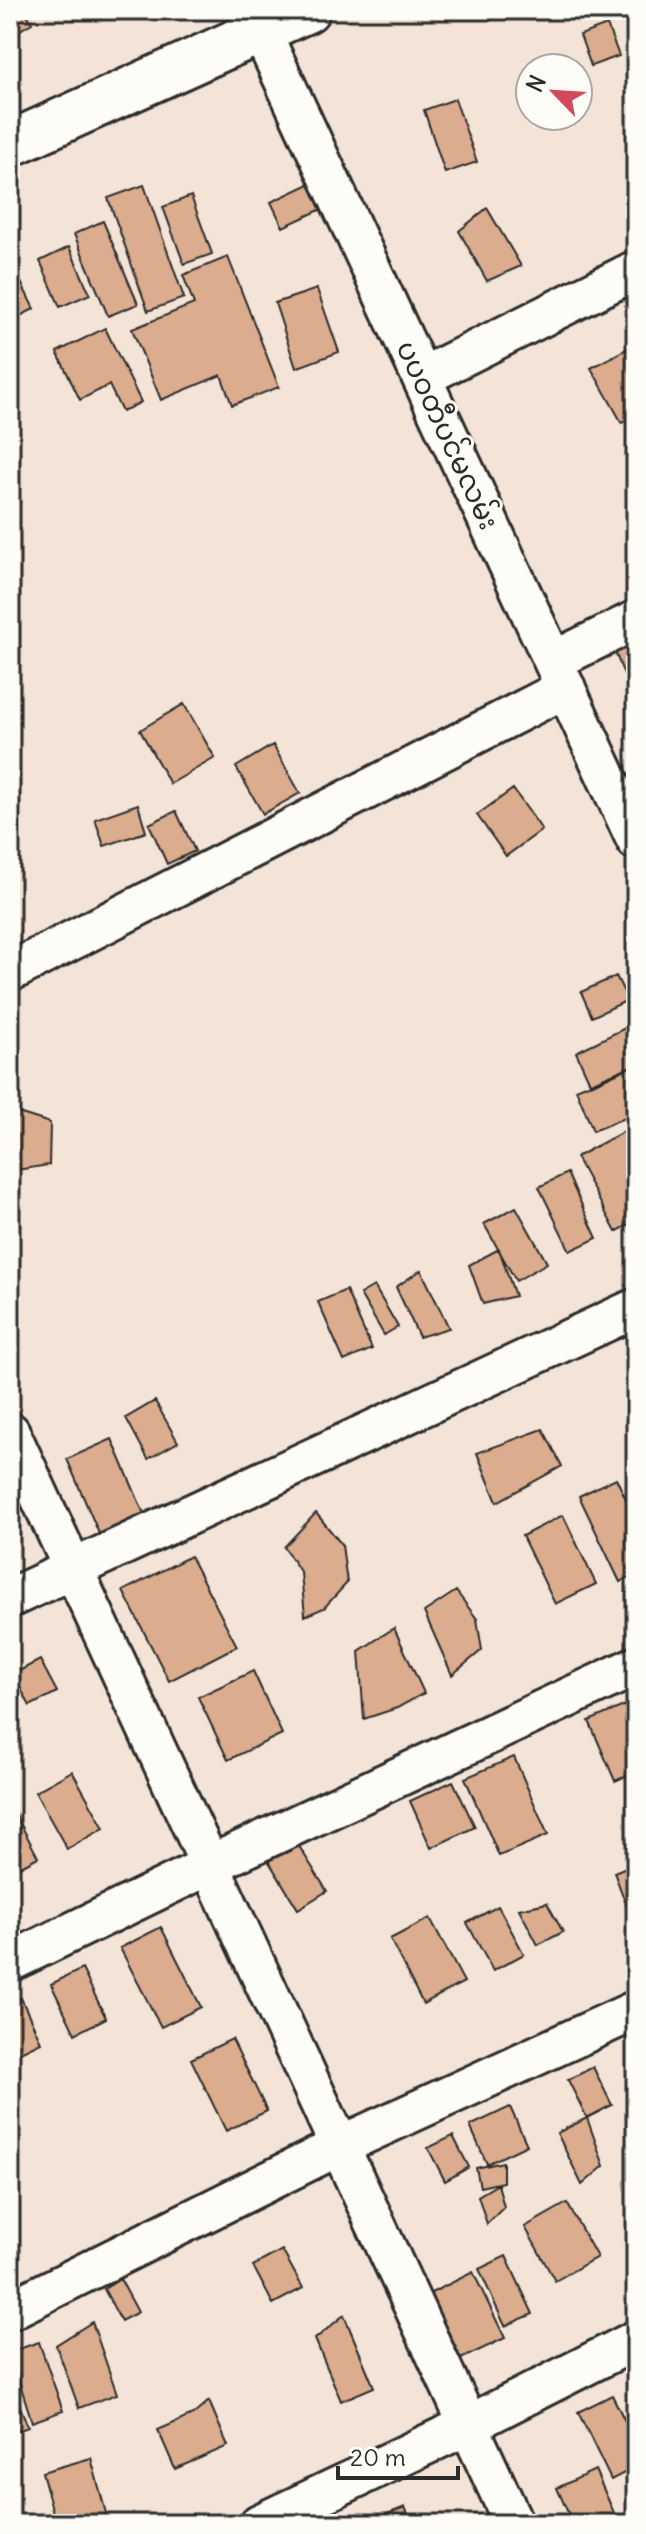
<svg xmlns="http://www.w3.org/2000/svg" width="646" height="2534" font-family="Delius,'Noto Sans Myanmar',sans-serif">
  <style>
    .building { fill: #dbac8d; stroke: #2b2b2b; stroke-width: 2 }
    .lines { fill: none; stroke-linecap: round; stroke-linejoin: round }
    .minor-casing { stroke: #2b2b2b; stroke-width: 44 }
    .tertiary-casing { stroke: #2b2b2b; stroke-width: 50 }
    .minor { stroke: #fdfcf7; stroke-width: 38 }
    .tertiary { stroke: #fdfcf7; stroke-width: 44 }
    .labels { text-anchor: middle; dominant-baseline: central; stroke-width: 6; stroke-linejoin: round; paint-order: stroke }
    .street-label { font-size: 28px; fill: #2b2b2b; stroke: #fdfcf7 }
  </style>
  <rect width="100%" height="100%" fill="#f3e4d7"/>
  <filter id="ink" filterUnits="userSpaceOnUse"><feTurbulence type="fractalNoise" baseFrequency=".0125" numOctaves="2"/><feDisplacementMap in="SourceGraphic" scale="16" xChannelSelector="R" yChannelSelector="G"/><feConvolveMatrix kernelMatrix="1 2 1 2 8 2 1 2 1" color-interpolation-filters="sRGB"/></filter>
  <g filter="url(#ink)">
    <!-- building -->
    <path class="building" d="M10,10h15l7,13 -22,13z
      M607,25l12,31 -28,10 -11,-31z
      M455,99l22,63 -32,11 -21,-63z
      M311,183l11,26 -39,18 -12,-25z
      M144,185l40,113 -36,13 -40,-113z
      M191,196l21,58 -28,10 -21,-57z
      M487,208l34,58 -34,15 -28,-50z
      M103,221l35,83 -30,12 -34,-82z
      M69,247l21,47 -30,13 -20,-46z
      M228,257l51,130 -47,18 -11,-30 -60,25 -29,-71 62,-25 -11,-29z
      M17,274l17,35 -24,12v-43z
      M317,289l22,63 -43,16 -21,-65z
      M105,328l36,74 -19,10 -13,-27 -29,15 -23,-48z
      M632,346l4,7v62l-14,8 -31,-55z
      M636,645v45l-5,2 -16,-40z
      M184,704l31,54 -45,26 -30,-54z
      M273,745l27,48 -37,21 -27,-47z
      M513,789l29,41 -36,26 -29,-41z
      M138,804l8,28 -42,14 -9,-27z
      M176,811l19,40 -28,13 -18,-40z
      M616,976l12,24 -36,17 -11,-25z
      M629,1026l7,16v22l-45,21 -15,-33z
      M636,1064v49l-43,18 -17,-42z
      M15,1112l35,11 -1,42 -39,6v-55z
      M630,1128l6,11v82l-20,11 -40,-75z
      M567,1173l30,65 -27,13 -31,-64z
      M516,1207l31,56 -31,18 -32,-57z
      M499,1249l16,47 -32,8 -14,-39z
      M421,1270l28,58 -30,9 -23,-50z
      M374,1286l24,41 -14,8 -24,-41z
      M346,1290l26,59 -28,12 -26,-59z
      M155,1401l23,41 -30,17 -22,-41z
      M543,1429l19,37 -65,36 -20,-49z
      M112,1439l33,77 -45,20 -33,-77z
      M616,1478l20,42v53l-16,9 -41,-86z
      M316,1513l26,32 5,38 -23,25 -19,8 -4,-43 -17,-26z
      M563,1515l33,69 -41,20 -33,-68z
      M190,1556l47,90 -68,35 -46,-90z
      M456,1591l21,28 5,31 -30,25 -28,-63z
      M394,1628l30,65 -27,15 -33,11 -5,-68z
      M40,1660l17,32 -27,14 -17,-32z
      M253,1671l29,63 -54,26 -30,-63z
      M635,1701l1,71 -21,9 -26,-60z
      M514,1757l34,78 -49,21 -34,-78z
      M72,1771l32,57 -37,21 -32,-57z
      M453,1781l22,46 -44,21 -21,-47z
      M10,1804l28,53 -28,15z
      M297,1843l30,48 -29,18 -35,-57z
      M636,1863v46l-7,3 -15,-40z
      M547,1903l16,29 -25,13 -19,-36z
      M498,1906l26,48 -31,17 -26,-48z
      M430,1918l34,64 -41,22 -33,-65z
      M161,1927l40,80 -40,20 -41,-79z
      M82,1969l24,49 -31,16 -24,-50z
      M21,1998l20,44 -31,15v-53z
      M232,2039l35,72 -41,20 -35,-72z
      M593,2067l19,38 -25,13 -19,-38z
      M510,2107l17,38 -40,19 -17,-38z
      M587,2118l17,48 -22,19 -25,-52z
      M453,2136l16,31 -24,14 -17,-33z
      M503,2162v20l-23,5 -4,-19z
      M498,2184l6,23 -17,17 -9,-28z
      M567,2203l30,54 -42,24 -30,-54z
      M282,2250l21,38 -30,16 -20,-38z
      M506,2256l27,58 -28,12 -26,-57z
      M473,2272l32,66 -44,21 -32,-65z
      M120,2279l18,33 -17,9 -17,-32z
      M344,2315l30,72 -33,14 -26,-62z
      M92,2322l25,72 -38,14 -23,-63z
      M39,2342l24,69 -31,11 -22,-70z
      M10,2380l18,47 -18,7z
      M612,2395l24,48v24l-25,13 -33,-68z
      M209,2401l19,45 -53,23 -17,-39 35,-15z
      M91,2458l16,59 -25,7h-26l-14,-52z
      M595,2470l20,45 -20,9h-22l-16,-36z
      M405,2507l7,17h-36l-2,-5z"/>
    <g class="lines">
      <defs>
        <path id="minor" d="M260,29l376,811
          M422,377l214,-107
          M553,661l83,-41
          M10,972l556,-284
          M10,1432l504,1092
          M10,1598l626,-290
          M10,1962l200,-97 426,-199
          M10,2310l329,-164 297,-136
          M259,2524l209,-99 168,-85"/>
        <path id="tertiary" d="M10,144l297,-134"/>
      </defs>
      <!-- minor casing -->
      <use href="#minor" class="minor-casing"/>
      <!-- tertiary casing -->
      <use href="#tertiary" class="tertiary-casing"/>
      <!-- minor -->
      <use href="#minor" class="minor"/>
      <!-- tertiary -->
      <use href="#tertiary" class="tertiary"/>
    </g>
  </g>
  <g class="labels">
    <!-- street labels -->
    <g class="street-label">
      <text transform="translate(448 435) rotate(65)">ပပဝတီပင်မလမ်း</text>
    </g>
  </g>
  <!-- margin -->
  <rect width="646" height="2534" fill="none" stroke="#fdfcf7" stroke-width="40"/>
  <rect x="20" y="20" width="606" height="2494" fill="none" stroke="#2b2b2b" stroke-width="3" filter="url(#ink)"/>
  <!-- north arrow -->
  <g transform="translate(554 92) rotate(295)"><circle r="38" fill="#fdfcf7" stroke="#a9a8a5" stroke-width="2"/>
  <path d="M0-6L14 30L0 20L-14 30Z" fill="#d1495b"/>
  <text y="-12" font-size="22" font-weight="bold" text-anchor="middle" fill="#2b2b2b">N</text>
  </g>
  <!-- scale -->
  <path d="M338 2466v12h120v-12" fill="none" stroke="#2b2b2b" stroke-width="4"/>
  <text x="350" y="2466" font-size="24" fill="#2b2b2b" stroke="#fdfcf7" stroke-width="6" paint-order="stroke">20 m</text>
</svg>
